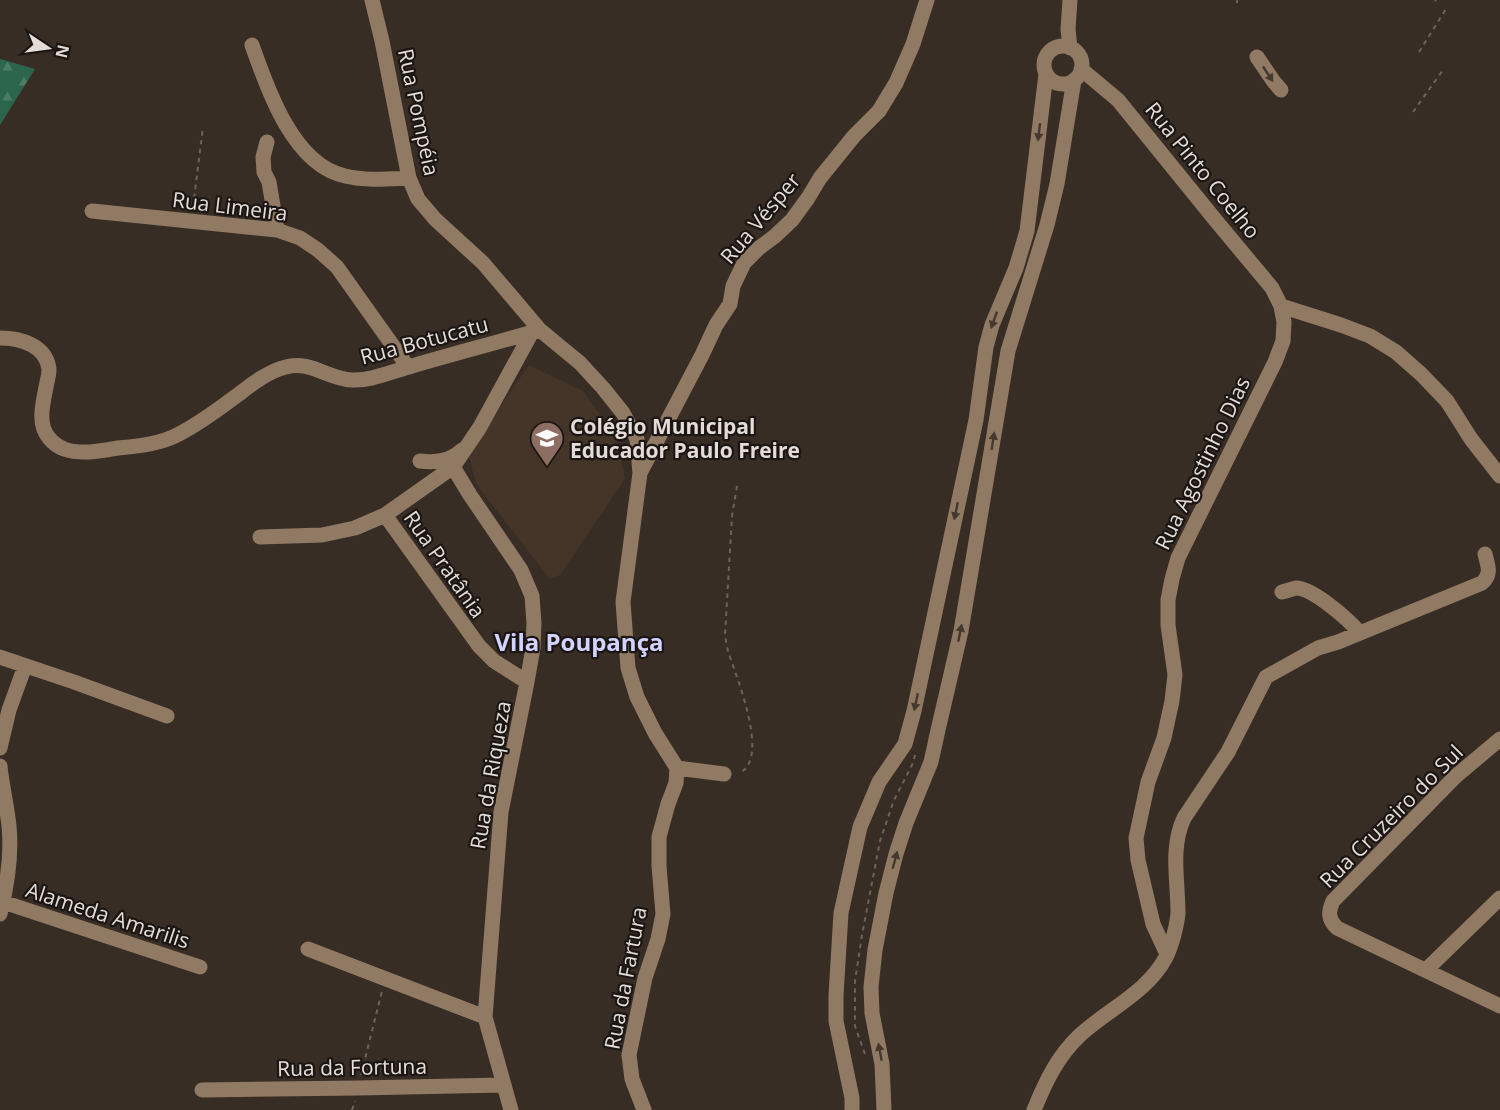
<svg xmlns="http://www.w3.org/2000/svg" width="1500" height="1110" font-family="'Open Sans',sans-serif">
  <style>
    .built { fill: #453428 }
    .forest { fill: url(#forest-firs) }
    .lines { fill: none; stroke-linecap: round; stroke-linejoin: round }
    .path { stroke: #6d635c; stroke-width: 2; stroke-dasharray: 4.5 4.5; stroke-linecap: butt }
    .minor { stroke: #917a63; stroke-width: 15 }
    .oneway { fill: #44392f }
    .labels { text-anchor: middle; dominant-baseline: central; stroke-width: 4.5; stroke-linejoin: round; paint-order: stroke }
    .street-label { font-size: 21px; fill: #e4dcd7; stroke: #1b1613 }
    .poi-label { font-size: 21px; font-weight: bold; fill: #e4dcd7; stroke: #1b1613; text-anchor: start }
    .quarter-label { font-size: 24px; font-weight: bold; fill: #d3d3ff; stroke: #1b1613 }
  </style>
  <defs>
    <pattern id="forest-firs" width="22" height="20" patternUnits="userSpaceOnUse" patternTransform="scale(1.5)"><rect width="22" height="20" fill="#2b664c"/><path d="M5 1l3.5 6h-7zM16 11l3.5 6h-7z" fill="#4a7b65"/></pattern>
  </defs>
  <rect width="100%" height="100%" fill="#382d25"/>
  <!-- built -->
  <path class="built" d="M529,365l54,26 33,46 9,41 -65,97 -10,4 -74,-95 -7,-27 34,-55z"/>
  <!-- forest -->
  <path class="forest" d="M0,59l35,10 -35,56z"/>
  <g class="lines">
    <!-- path -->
    <path class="path" d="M1435,1l1,-1
      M1237,3v-3
      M1419,52l27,-43
      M1413,112l30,-42
      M193,207l10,-80
      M737,486l-5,30 -7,119c1,7 2,13 4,19 7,22 42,106 10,119
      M865,1054l-10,-28v-45l7,-46 18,-94 14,-41 19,-37 2,-8
      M361,1075l21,-84
      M352,1110l3,-9"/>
    <!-- minor -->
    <path class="minor" d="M372,0l10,41 27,137 9,21 17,20 48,44 57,67 40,33 23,25 20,25 14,26 3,34 -17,129 5,66 9,29 18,36 22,35 -1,15 -8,21 -9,33v29l4,48 -5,25 -13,39 -16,77 3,24 12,31
      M1070,0l-2,29 2,19
      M252,45c15,43 41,120 93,131 21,5 42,3 64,2
      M1044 65a19 19 0 1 1 38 0a19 19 0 1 1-38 0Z
      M1257,57l17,25 7,8
      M1081,69l37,31 99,122 55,66 9,18 3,16 -1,19 -8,21 -97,196 -6,21 -4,21v25l7,50 -3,26 -8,37 -16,44 -12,56 2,22 15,64 14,30
      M267,142l-4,15 1,15 5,10 8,48
      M92,211l185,19 23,8 18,12 19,17 71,100
      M1281,306l60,19 29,11 26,16 25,22 26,27 24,38 29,37
      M0,338c20,0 46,7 49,31 0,4 -1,9 -2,13 -3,18 -11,41 2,56 4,5 10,9 15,11 17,6 37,2 54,-1 20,-2 43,-4 61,-14 22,-11 41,-26 60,-40 14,-11 30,-23 47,-27 23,-7 43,12 66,13 19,1 38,-8 57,-13 43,-13 87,-24 131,-37
      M420,461c17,2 30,0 42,-11
      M453,467l17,28 51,75 11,26 2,27 -1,25 -6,34 -26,130 -16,205 26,93
      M640,473l62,-118 14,-30 14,-21 3,-18 11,-23 15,-15 16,-12 17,-16 16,-22 12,-20 34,-42 25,-25 17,-28 17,-39 14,-44
      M385,515l94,131 15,15 33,21
      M260,537l62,-2 33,-7 30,-13 68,-48 27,-40 52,-95
      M1282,592c4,-1 10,-3 14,-4 17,0 53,32 64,45
      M0,657l74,25 93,34
      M1500,739l-44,37 -123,125c-5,11 -5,18 4,27l163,78
      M0,748l9,-38 16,-44
      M0,766c2,20 7,40 9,60 3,29 -2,60 -9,88
      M677,768l47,6
      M3,902l197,65
      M308,949l177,68
      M1426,970l74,-72
      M202,1090l156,-2 145,-3
      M852,1110v-12l-16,-77v-26l5,-82 19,-86 19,-45 26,-38 9,-33 62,-291 10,-73 6,-22 24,-57 11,-37 19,-157
      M884,1110l-2,-46 -10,-51 -1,-26 4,-37 11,-57 10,-39 10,-31 25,-61 7,-32 23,-99 47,-280 39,-126 10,-41 17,-104
      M1034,1110c11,-27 23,-53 45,-74 28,-26 69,-44 87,-79 6,-12 11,-32 12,-44 0,-33 -8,-65 6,-95l44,-66 38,-75 52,-29 20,-6 144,-59c10,-9 6,-17 3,-29"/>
  </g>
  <!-- one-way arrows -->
  <defs><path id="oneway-solid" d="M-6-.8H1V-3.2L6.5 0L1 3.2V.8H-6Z" transform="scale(1.5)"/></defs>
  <g class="oneway">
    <use href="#oneway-solid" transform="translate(1268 74) rotate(56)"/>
    <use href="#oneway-solid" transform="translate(1039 132) rotate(97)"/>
    <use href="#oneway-solid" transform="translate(994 320) rotate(110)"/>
    <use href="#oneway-solid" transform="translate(993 441) rotate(-81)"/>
    <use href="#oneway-solid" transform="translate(956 511) rotate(102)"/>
    <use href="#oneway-solid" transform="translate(960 633) rotate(-78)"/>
    <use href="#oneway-solid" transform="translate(916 702) rotate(102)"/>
    <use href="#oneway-solid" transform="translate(895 860) rotate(-75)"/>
    <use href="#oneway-solid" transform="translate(880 1052) rotate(-101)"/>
  </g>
  <!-- icons -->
  <defs>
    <symbol id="school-pin" viewBox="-11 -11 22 30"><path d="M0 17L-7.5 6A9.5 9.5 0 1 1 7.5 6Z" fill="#8d6e63" stroke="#1b1613"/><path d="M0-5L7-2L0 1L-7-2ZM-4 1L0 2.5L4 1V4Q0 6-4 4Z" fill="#fff"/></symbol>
  </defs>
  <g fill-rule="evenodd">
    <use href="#school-pin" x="528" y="419" width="38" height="52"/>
  </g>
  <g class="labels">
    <!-- street labels -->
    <g class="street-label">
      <text transform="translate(419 112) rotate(78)">Rua Pompéia</text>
      <text transform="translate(1203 170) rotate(51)">Rua Pinto Coelho</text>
      <text transform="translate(230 206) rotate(7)">Rua Limeira</text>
      <text transform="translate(760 218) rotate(-50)">Rua Vésper</text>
      <text transform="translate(424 340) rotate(-15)">Rua Botucatu</text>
      <text transform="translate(1202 463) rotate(-64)">Rua Agostinho Dias</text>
      <text transform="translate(445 564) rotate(55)">Rua Pratânia</text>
      <text transform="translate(490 775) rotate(-80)">Rua da Riqueza</text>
      <text transform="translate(1391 816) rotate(-45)">Rua Cruzeiro do Sul</text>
      <text transform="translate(108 915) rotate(18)">Alameda Amarilis</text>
      <text transform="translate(625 978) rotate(-79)">Rua da Fartura</text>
      <text transform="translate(352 1067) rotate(-1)">Rua da Fortuna</text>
    </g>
    <!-- poi labels -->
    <g class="poi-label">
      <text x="570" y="426">Colégio Municipal<tspan x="570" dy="24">Educador Paulo Freire</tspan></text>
    </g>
    <!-- quarter labels -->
    <g class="quarter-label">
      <text x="579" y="641">Vila Poupança</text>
    </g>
  </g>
  <!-- north arrow -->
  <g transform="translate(48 48) rotate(103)" stroke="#1b1613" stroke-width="4.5" paint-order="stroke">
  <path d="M0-4.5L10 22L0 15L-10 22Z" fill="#e4dcd7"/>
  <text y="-9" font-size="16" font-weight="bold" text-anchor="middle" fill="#e4dcd7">N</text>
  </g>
</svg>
